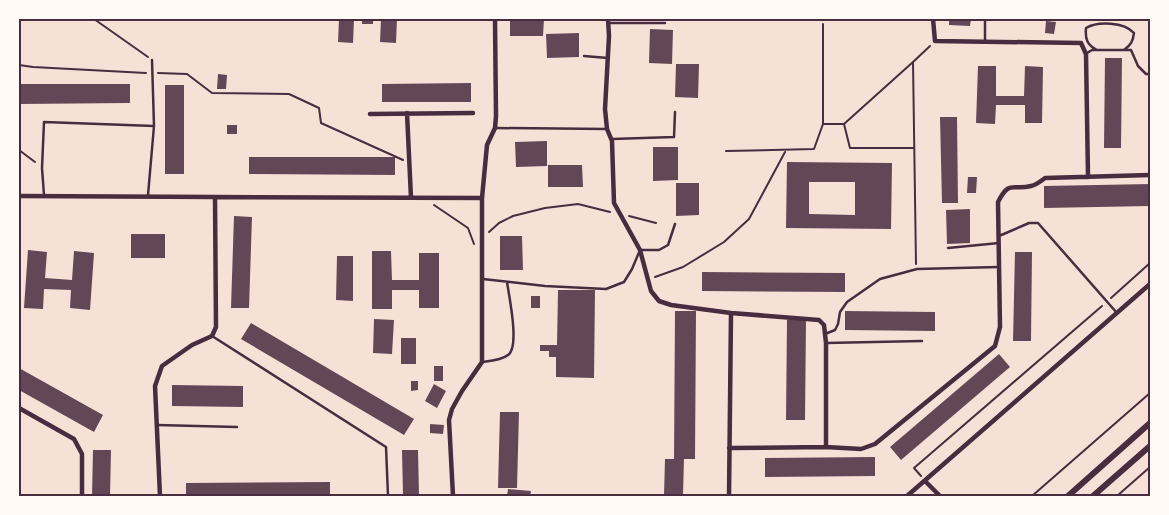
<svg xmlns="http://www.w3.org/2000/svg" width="1169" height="515" font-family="'DM Sans',sans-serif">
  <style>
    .building { fill: #644757; fill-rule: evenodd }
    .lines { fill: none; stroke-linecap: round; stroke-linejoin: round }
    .path { stroke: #4a2c40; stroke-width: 2 }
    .service { stroke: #4a2c40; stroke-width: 2.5 }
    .minor { stroke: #4a2c40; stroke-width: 4.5 }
    .secondary { stroke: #4a2c40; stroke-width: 6 }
    .neatline { fill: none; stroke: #4a2c40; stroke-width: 2 }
  </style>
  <rect width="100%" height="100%" fill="#f7e1d7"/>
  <!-- building -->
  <path class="building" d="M339,19h15l-1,24 -15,-1z
    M362,19h11v5h-11z
    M381,19h16l-1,24 -16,-1z
    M510,19h34l-1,17h-33z
    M949,19h22l-1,7 -21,-1z
    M1046,21l10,1 -2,12 -9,-1z
    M650,29l23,1 -1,34 -23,-1z
    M579,33v24l-32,1 -1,-24z
    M1105,58h17l-1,90h-17z
    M676,64h23l-1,34 -23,-1z
    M978,66h18v30h28l1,-30 18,1 -1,56h-17v-18h-29l-1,19 -19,-1z
    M218,74l9,1 -1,14h-9z
    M471,83v19h-89v-18z
    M19,84h111v19l-111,1z
    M165,85h19v89h-19z
    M940,117h17l1,86h-16z
    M227,125h10v9h-10z
    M547,141v25l-31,1 -1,-25z
    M653,147h25v33l-25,1z
    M249,157h146v18l-146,-1z
    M787,162l105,1 -1,66 -105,-1zM809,182h46v33l-46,-1z
    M548,165h34l1,22h-35z
    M968,177h9l-1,16h-9z
    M676,183h23v32l-23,1z
    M1150,184v22l-106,2v-22z
    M970,209v34l-23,1 -1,-34z
    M234,216l18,1 -3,91h-18z
    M131,234h34v24h-34z
    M500,236h22l1,34h-23z
    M28,250l19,2 -2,26 27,2 2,-29 20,2 -4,57 -20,-2 1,-18 -27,-1 -1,20 -19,-1z
    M372,251h19l1,29h27v-27h20v55h-20v-18h-27v19h-20z
    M1015,252h17l-1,89h-18z
    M337,256h16v45l-17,-1z
    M702,272l143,1v19l-143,-1z
    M558,290h37l-1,88 -38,-1v-20h-7v-6h-9v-6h17z
    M531,296h9v12h-9z
    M675,311h21l-1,148h-21z
    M845,311l90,1v19l-90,-1z
    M374,319l20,1 -2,34 -19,-1z
    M787,320h19l-1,100h-19z
    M251,323l163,96 -10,16 -163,-96z
    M401,338h15v26h-15z
    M999,354l11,13 -109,93 -11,-13z
    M434,366h9v15h-9z
    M19,368l84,47 -9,17 -75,-42z
    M411,381h7v9l-7,1z
    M434,384l12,7 -9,17 -12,-7z
    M172,385l71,1v21l-71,-1z
    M500,412h19l-2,76h-19z
    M430,424l14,1 -1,9 -13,-1z
    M93,450h18l-1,46h-18z
    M402,450h16l1,46h-16z
    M875,457v19l-110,1v-19z
    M665,459h19l-1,36h-19z
    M330,482v14h-144v-13z
    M508,489l23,2 -1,5h-23z"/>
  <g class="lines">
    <!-- path -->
    <path class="path" d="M94,19l54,38
      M823,24v100
      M913,62l17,-16
      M19,65l14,2 113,6
      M158,73l29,1 25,19 77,1 30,14 2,15 82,37
      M844,124l69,-62 3,202
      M19,150l16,12
      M726,151l88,-2 9,-25h21l6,24h63
      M434,205l34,23 6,16
      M629,216l27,7
      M489,232l10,-9 14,-7 32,-8 33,-4 32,8
      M655,277l28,-10 41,-25 25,-23 36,-67
      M1111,298l39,-35
      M921,476l-7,-8 188,-162
      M1032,496l118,-103
      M1117,496l33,-29"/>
    <!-- service -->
    <path class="service" d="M609,23h56
      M985,41v-22
      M1097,50c-10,-5 -12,-11 -11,-22 12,-7 38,-6 48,5 -1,8 -3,12 -10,17
      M1087,53l5,-3h39l7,16 8,8h4
      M584,56l24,2
      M152,60l2,66
      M495,128l112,1
      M612,139l62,-2 1,-25
      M44,195l-2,-27 2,-46 110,4 -6,69
      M999,236l30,-13h9l79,90
      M948,248l51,-5
      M483,279l62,7 61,3 18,-7 8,-13 8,-19h19l9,-5 7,-21
      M825,334l10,-4 3,-6 2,-12 7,-10 33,-23 37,-10 82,-2
      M212,336l174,111 2,49
      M826,343l96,-2
      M482,362c8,-1 20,-2 26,-7 12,-8 1,-59 -1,-73
      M157,425l80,2"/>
    <!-- minor -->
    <path class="minor" d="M608,19l1,17 -4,73 2,20 5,12 2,62 26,47 11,41 8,10 12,4 60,8
      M933,19l2,22 146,2 5,11 2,123
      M407,113l4,85
      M370,114l103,-1
      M19,196l196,1 1,130 -4,9 -20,9 -30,21 -7,20 5,110
      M215,197l267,1 5,-53 8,-17 1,-12 -1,-97
      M19,408l55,31 8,15v42
      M826,447l35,2 14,-5 120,-98 5,-19 -2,-125c12,-23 14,-11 33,-16 5,-1 10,-5 14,-8l105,-3
      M729,448l97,-1v-104l-2,-18 -5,-5 -88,-7 -2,183
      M925,481l15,15
      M453,496l-4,-76 3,-11 10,-18 20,-29v-164
      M907,496l243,-212"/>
    <!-- secondary -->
    <path class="secondary" d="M1068,496l82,-73
      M1093,496l57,-50"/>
  </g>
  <!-- border -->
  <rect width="1169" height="515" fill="none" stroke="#fffaf5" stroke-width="40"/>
  <rect x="20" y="20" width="1129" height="475" class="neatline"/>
</svg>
